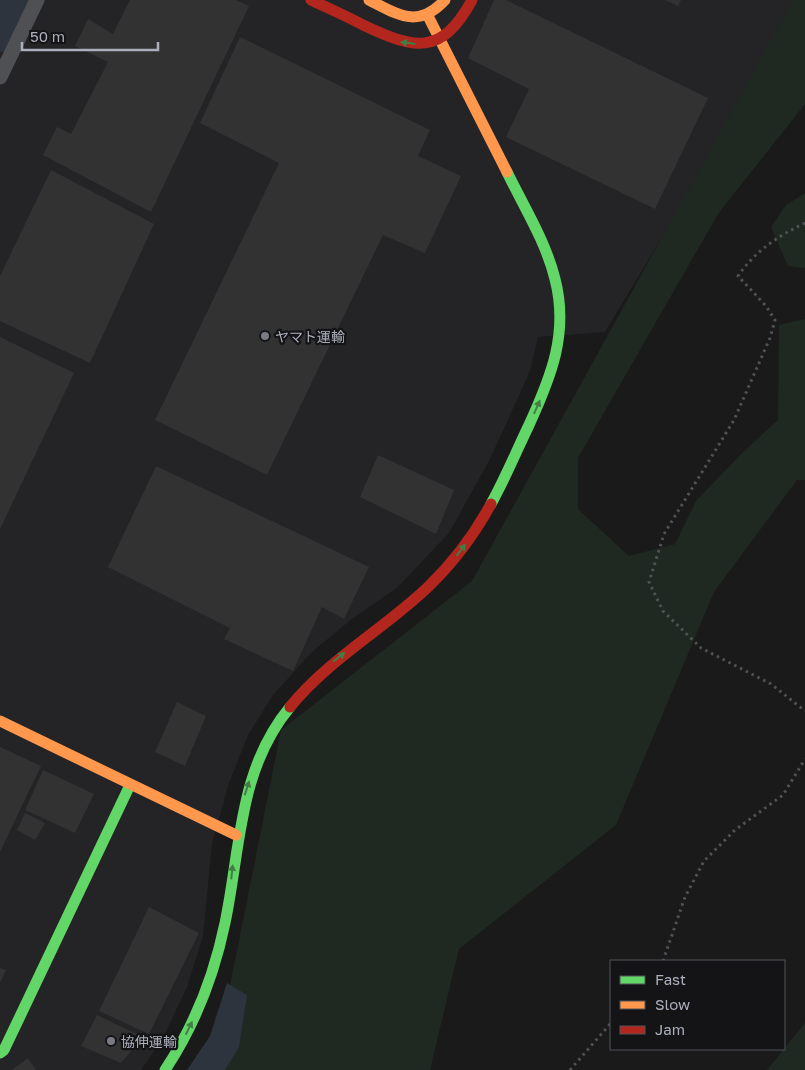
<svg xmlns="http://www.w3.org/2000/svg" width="805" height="1070" font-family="'Golos Text','Noto Sans JP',sans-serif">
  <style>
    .built { fill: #242427 }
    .green { fill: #202822 }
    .water { fill: #2d343d }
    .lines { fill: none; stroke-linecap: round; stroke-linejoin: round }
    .river { stroke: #2d343d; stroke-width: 32 }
    .building { fill: #323233 }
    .path { stroke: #505155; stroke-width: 3; stroke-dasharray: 2.5 4; stroke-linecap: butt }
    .street { stroke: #4e5054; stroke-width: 15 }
    .fast { stroke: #63d668; stroke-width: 11 }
    .slow { stroke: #ff974d; stroke-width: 11 }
    .jam { stroke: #b3261e; stroke-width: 11 }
    .oneway { fill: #3f7f44 }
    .poi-dot { fill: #797b83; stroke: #141417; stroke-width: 2 }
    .labels { text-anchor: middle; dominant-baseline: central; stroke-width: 4.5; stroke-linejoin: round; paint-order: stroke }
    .poi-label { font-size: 14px; fill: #acafbb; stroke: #141417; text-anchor: start }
  </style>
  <rect width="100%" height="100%" fill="#1a1a1b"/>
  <!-- built -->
  <path class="built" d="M0,0h805l-200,332 -67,5 -8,34 -19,42 -22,48 -40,72 -52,55 -44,30 -41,34 -39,43 -25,40 -20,51 -16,58 -9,92 -16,51 -24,51 -22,32h-141z"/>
  <!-- green -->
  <path class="green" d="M793,0h12v104l-87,110 -140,244v51l51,47 46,-12 21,-43 46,-48 36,-33 1,-95 26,-6v161h-8l-83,112 -98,233 -157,124 -29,121h-225l10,-9 66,-331 191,-149z
    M805,193v75l-17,-2 -17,-39 15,-22z
    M805,1023v47h-38z"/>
  <!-- water -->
  <path class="water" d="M227,983l20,12 -8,52 -14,23h-38l23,-34z"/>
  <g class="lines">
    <!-- river -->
    <path class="river" d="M0,36l17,-36"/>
  </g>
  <!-- building -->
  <path class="building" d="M130,0h106l13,6 -98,206 -108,-57 14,-28 14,7 37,-72 -33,-16 13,-27 25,15z
    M494,0h12l202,98 -53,111 -149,-72 23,-48 -61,-31z
    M665,0h16l-3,6z
    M240,37l190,93 -12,26 43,20 -36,77 -42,-18 -116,240 -112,-55 124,-257 -79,-40z
    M51,170l103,54 -64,139 -90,-42v-45z
    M0,337l74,36 -74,156z
    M378,455l76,35 -18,44 -76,-37z
    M156,466l213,101 -25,52 -22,-12 -29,64 -69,-32 6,-11 -122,-61z
    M177,702l29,14 -21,50 -30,-14z
    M0,747l41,19 -41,86z
    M43,770l51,24 -19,39 -50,-23z
    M25,813l20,10 -10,17 -18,-10z
    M149,907l50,26 -50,101 -50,-23z
    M0,968l6,2 -6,13z
    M97,1015l46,22 -22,26 -40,-17z
    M28,1058l8,12h-24z"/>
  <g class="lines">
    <!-- path -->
    <path class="path" d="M805,223c-27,13 -50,28 -67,53l28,30 9,14 -5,18 -36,82 -70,114 -15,48 14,29 38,37 70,36 34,27
      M663,961l22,-64 19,-36 31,-31 48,-35 22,-36
      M570,1070l41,-47"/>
    <!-- street -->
    <path class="street" d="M0,77l37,-77"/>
    <!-- fast -->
    <path class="fast" d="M491,504c14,-25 25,-52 38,-79 22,-48 40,-92 26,-146 -9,-37 -31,-72 -48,-107
      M0,1053l4,-3 126,-265
      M165,1070c30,-45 49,-94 60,-147 16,-76 13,-153 65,-216"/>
    <!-- slow -->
    <path class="slow" d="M369,0c30,15 49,29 76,0
      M428,16l79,156
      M0,721l236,114"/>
    <!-- jam -->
    <path class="jam" d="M311,0c17,8 35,16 52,25 51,24 78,32 109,-25
      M290,707c39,-48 94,-78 138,-120 25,-24 46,-52 63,-83"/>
  </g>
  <!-- one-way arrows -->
  <defs><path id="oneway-solid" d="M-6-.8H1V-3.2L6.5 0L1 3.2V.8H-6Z" transform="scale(1.25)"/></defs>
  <g class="oneway">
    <use href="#oneway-solid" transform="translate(408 43) rotate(-173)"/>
    <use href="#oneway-solid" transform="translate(537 407) rotate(-66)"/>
    <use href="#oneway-solid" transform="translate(461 550) rotate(-53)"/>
    <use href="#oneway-solid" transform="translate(339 657) rotate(-38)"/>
    <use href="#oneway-solid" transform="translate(247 788) rotate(-72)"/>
    <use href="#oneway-solid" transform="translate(232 872) rotate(-84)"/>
    <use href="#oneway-solid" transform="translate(189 1028) rotate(-64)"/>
  </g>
  <!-- markers -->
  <g class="poi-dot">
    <circle cx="265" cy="336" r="5"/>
    <circle cx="111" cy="1041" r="5"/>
  </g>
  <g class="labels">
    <!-- poi labels -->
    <g class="poi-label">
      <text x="275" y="336">ヤマト運輸</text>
      <text x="121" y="1041">協伸運輸</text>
    </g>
  </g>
  <!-- legend -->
  <rect x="610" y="960" width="175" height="90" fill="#141417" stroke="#515259"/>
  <rect x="620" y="976" width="25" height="8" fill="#63d668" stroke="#515259"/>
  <text x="655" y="985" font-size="15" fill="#acafbb">Fast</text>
  <rect x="620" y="1001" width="25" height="8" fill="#ff974d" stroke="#515259"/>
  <text x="655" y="1010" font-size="15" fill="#acafbb">Slow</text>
  <rect x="620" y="1026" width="25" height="8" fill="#b3261e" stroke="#515259"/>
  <text x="655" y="1035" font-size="15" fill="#acafbb">Jam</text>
  <!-- scale -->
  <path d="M22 42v8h136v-8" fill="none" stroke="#acafbb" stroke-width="2.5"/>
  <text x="30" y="42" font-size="15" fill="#acafbb" stroke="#141417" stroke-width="4" paint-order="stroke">50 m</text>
</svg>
